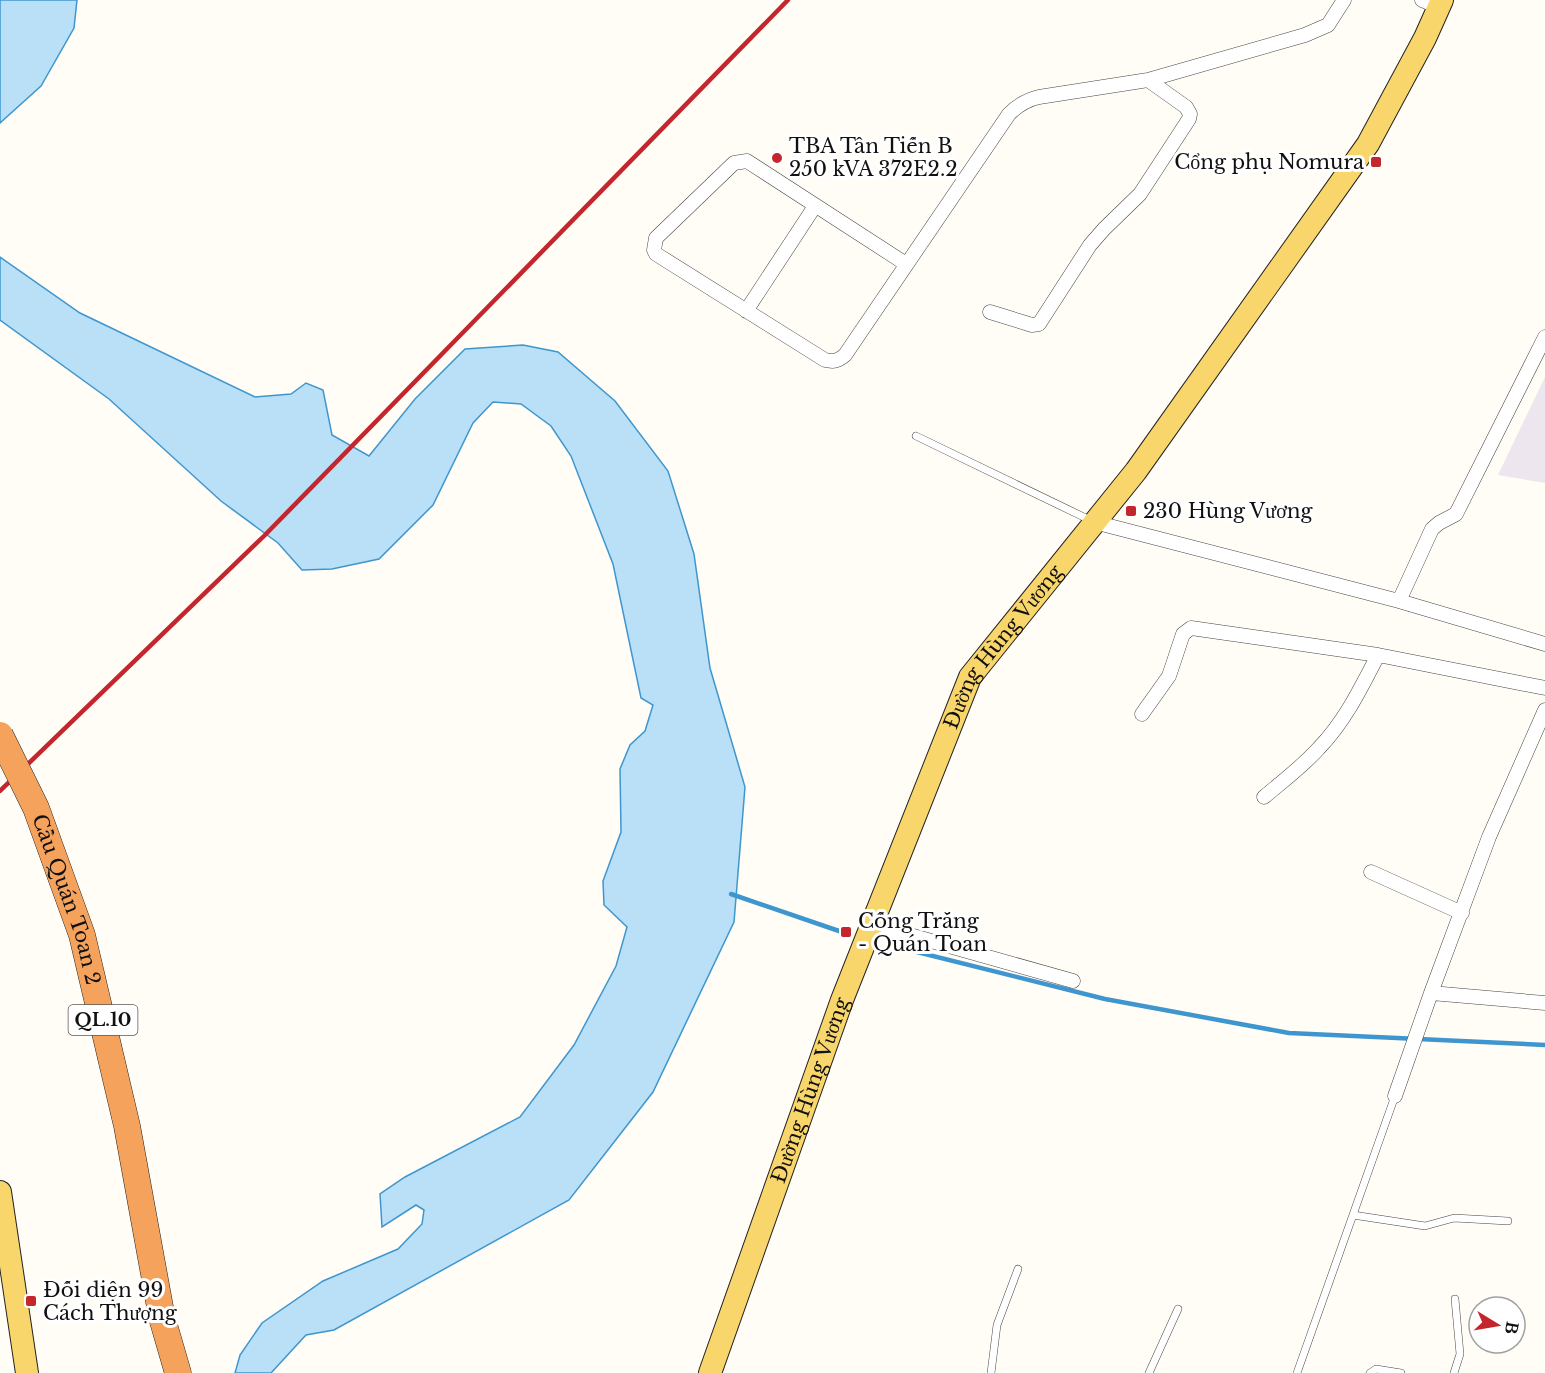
<svg xmlns="http://www.w3.org/2000/svg" width="1545" height="1373" font-family="'Libre Baskerville',serif">
  <style>
    .industrial { fill: #eee6ef }
    .water { fill: #b9e0f7; stroke: #3f96cf; stroke-width: 1.5 }
    .lines { fill: none; stroke-linecap: round; stroke-linejoin: round }
    .stream { stroke: #3f96cf; stroke-width: 4.5 }
    .lane-casing { stroke: #444; stroke-width: 8 }
    .street-casing { stroke: #444; stroke-width: 15 }
    .primary-casing { stroke: #222; stroke-width: 24 }
    .highway-casing { stroke: #222; stroke-width: 27 }
    .lane { stroke: #fff; stroke-width: 7 }
    .street { stroke: #fff; stroke-width: 14 }
    .primary { stroke: #f9d66b; stroke-width: 22 }
    .highway { stroke: #f5a25d; stroke-width: 26 }
    .rail { stroke: #c4262e; stroke-width: 4.5 }
    .highway-bridge-casing { stroke: #222; stroke-width: 27; stroke-linecap: butt }
    .highway-bridge { stroke: #f5a25d; stroke-width: 26 }
    .poi-dot { fill: #c4262e; stroke: #fff; stroke-width: 2 }
    .labels { text-anchor: middle; dominant-baseline: central; stroke-width: 6; stroke-linejoin: round; paint-order: stroke }
    .shield { fill: #fff; stroke: #585858; stroke-width: 1.5 }
    .shield-label { font-size: 18px; font-weight: bold; fill: #111 }
    .poi-label { font-size: 20px; fill: #111; stroke: #fff; text-anchor: start }
    .street-label { font-size: 20px; fill: #111; stroke: #fff }
  </style>
  <rect width="100%" height="100%" fill="#fffdf5"/>
  <!-- industrial -->
  <path class="industrial" d="M1545,377v106l-47,-8z"/>
  <!-- water -->
  <path class="water" d="M0,0h77l-3,28 -33,58 -41,37z
    M0,257l80,56 175,84 36,-3 15,-11 17,7 9,45 37,21 46,-57 50,-50 58,-4 35,7 57,49 53,70 26,83 16,114 35,119 -11,135 -81,170 -84,108 -235,130 -28,5 -35,38h-36l5,-18 22,-32 61,-42 75,-32 24,-25 2,-14 -8,-5 -34,22 -2,-33 25,-17 115,-60 54,-72 42,-79 11,-39 -23,-22 -1,-24 18,-49 -1,-63 10,-24 15,-14 8,-26 -12,-7 -28,-134 -42,-108 -20,-30 -30,-22 -28,-2 -20,21 -40,82 -54,54 -47,10 -30,1 -24,-27 -57,-42 -112,-102 -109,-79z"/>
  <g class="lines">
    <!-- stream -->
    <path class="stream" d="M731,894l108,37
      M889,945l216,54 184,34 256,12"/>
    <defs>
      <path id="lane" d="M916,436l176,85
        M1353,1215l72,11 29,-8 54,3
        M991,1373l6,-48 21,-56
        M1149,1373l29,-64
        M1297,1373l98,-277
        M1370,1373l6,-4 25,4
        M1454,1373l6,-19 -5,-55"/>
      <path id="street" d="M1422,0l17,7
        M906,264l-159,-103 -13,2 -78,75 -2,12 2,4 169,106c9,2 13,1 20,-5l164,-241c9,-9 17,-14 30,-17l109,-17 157,-45 23,-10 16,-25
        M746,311l69,-105
        M990,312l42,13 7,-1 51,-79 14,-16 36,-35 49,-75 1,-5 -4,-7 -38,-27
        M1094,522l305,79 146,43
        M1399,601l33,-72 7,-6 17,-9 89,-177
        M1142,714l27,-38 14,-42 8,-6 187,27 167,33
        M1264,797c19,-16 39,-31 55,-49 26,-27 42,-60 59,-93
        M1371,872l91,41
        M871,924l202,57
        M1431,993l114,10
        M1395,1096l36,-103 58,-156 56,-127"/>
      <g id="primary">
        <path d="M0,1192l27,181"/>
        <path id="s1" d="M710,1373l132,-373 128,-323 166,-206 232,-327 57,-106 17,-38"/>
      </g>
      <path id="highway" d="M162,1318l16,55"/>
    </defs>
    <!-- lane casing -->
    <use href="#lane" class="lane-casing"/>
    <!-- street casing -->
    <use href="#street" class="street-casing"/>
    <!-- primary casing -->
    <use href="#primary" class="primary-casing"/>
    <!-- highway casing -->
    <use href="#highway" class="highway-casing"/>
    <!-- lane -->
    <use href="#lane" class="lane"/>
    <!-- street -->
    <use href="#street" class="street"/>
    <!-- primary -->
    <use href="#primary" class="primary"/>
    <!-- highway -->
    <use href="#highway" class="highway"/>
    <!-- rail -->
    <path class="rail" d="M0,791l264,-255 524,-536"/>
    <defs>
      <g id="highway-bridge">
        <path id="s2" d="M0,735l36,73 46,127 45,191 35,192"/>
      </g>
    </defs>
    <!-- highway-bridge casing -->
    <use href="#highway-bridge" class="highway-bridge-casing"/>
    <!-- highway-bridge -->
    <use href="#highway-bridge" class="highway-bridge"/>
  </g>
  <!-- markers -->
  <g class="poi-dot">
    <circle cx="777" cy="158" r="6"/>
    <rect x="1370" y="156" width="12" height="12" rx="3"/>
    <rect x="1125" y="505" width="12" height="12" rx="3"/>
    <rect x="840" y="926" width="12" height="12" rx="3"/>
    <rect x="25" y="1295" width="12" height="12" rx="3"/>
  </g>
  <g class="labels">
    <!-- shield labels -->
    <rect class="shield" x="68.5" y="1005" width="69" height="30" rx="4.5"/>
    <g class="shield-label">
      <text x="103" y="1020">QL.10</text>
    </g>
    <!-- poi labels -->
    <g class="poi-label">
      <text x="789" y="146">TBA Tân Tiến B<tspan x="789" dy="23">250 kVA 372E2.2</tspan></text>
      <text x="1364" y="162" text-anchor="end">Cổng phụ Nomura</text>
      <text x="1143" y="511">230 Hùng Vương</text>
      <text x="858" y="921">Cống Trắng<tspan x="858" dy="23">- Quán Toan</tspan></text>
      <text x="43" y="1290">Đối diện 99<tspan x="43" dy="23">Cách Thượng</tspan></text>
    </g>
    <!-- street labels -->
    <g class="street-label">
      <text stroke="none"><textPath href="#s1" startOffset="786">Đường Hùng Vương</textPath></text>
      <text stroke="none"><textPath href="#s2" startOffset="178">Cầu Quán Toan 2</textPath></text>
      <text stroke="none"><textPath href="#s1" startOffset="300">Đường Hùng Vương</textPath></text>
    </g>
  </g>
  <!-- north arrow -->
  <g transform="translate(1497 1325) rotate(101)"><circle r="28" fill="#ffffff" stroke="#a0a0a0" stroke-width="1.5"/>
  <path d="M0-4.5L10 22L0 15L-10 22Z" fill="#c4262e"/>
  <text y="-9" font-size="16" font-weight="bold" text-anchor="middle" fill="#111111">B</text>
  </g>
</svg>
